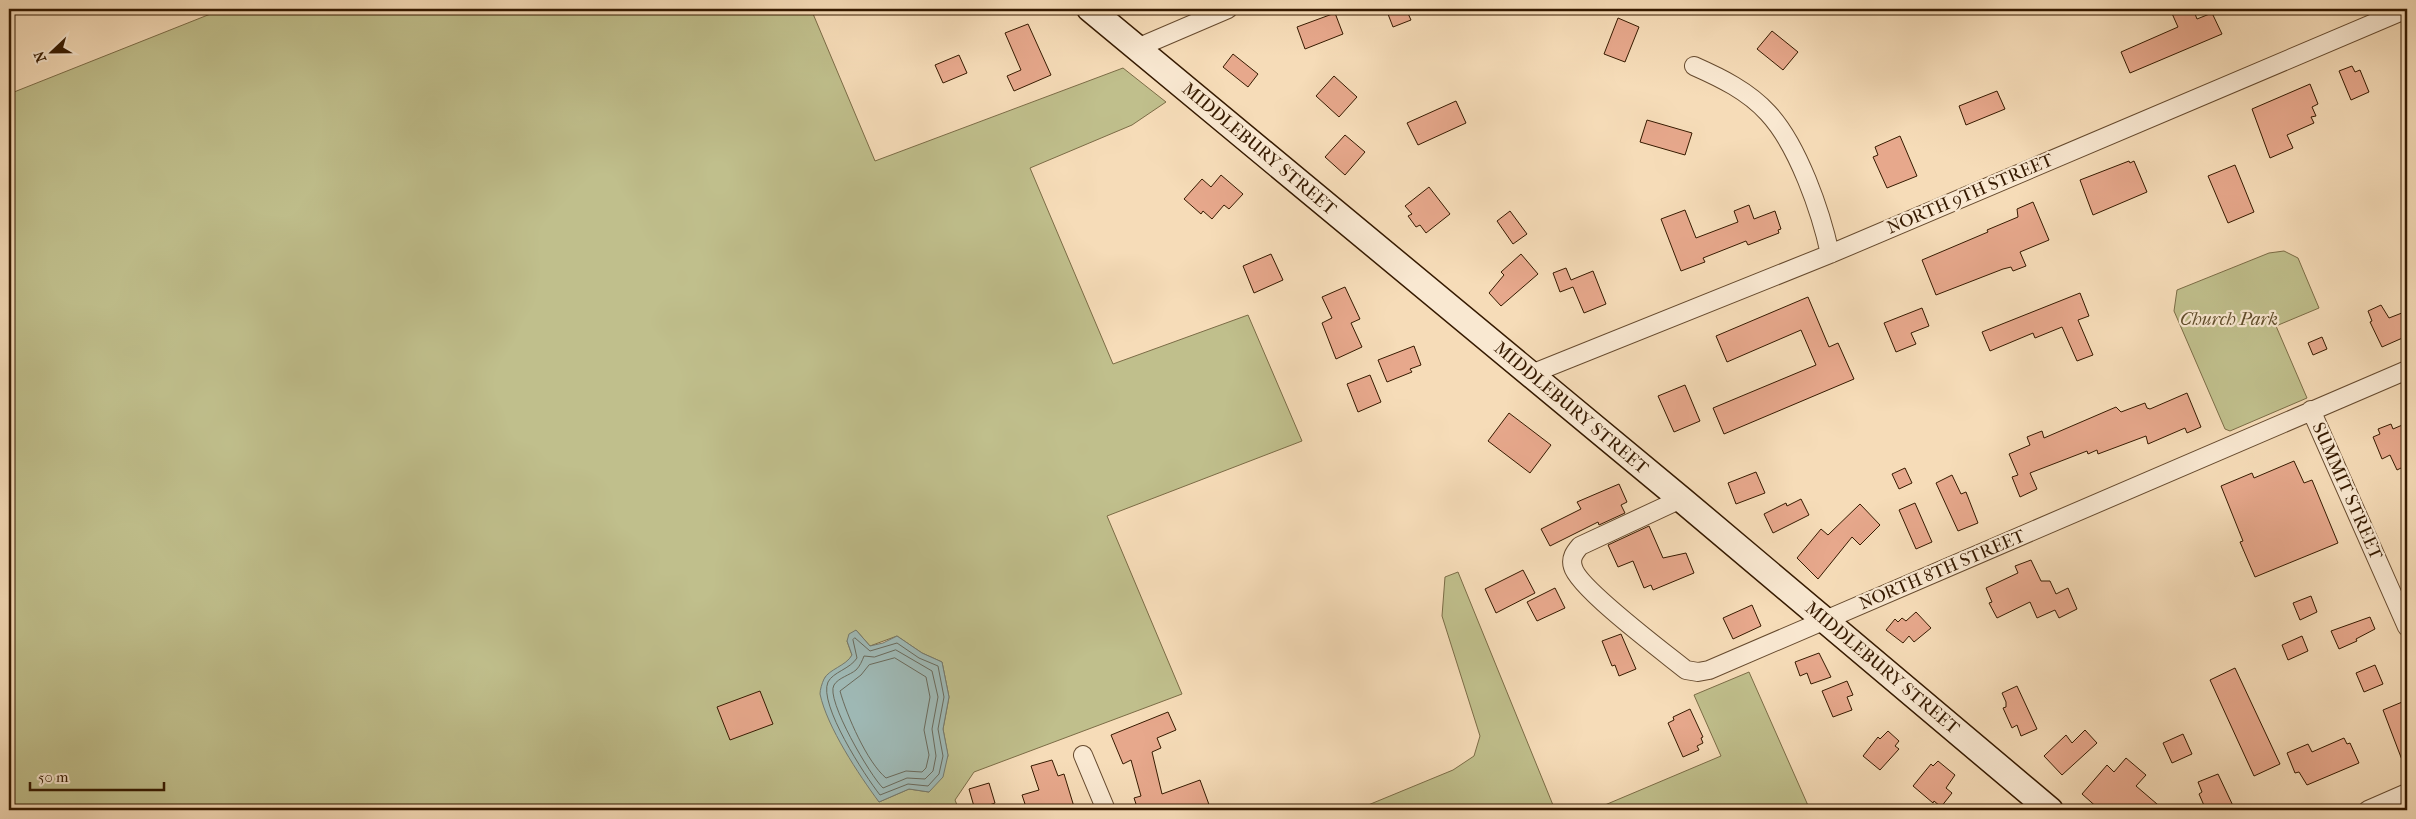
<svg xmlns="http://www.w3.org/2000/svg" width="2416" height="819" font-family="'IM FELL French Canon',serif">
  <style>
    .green { fill: #c0bf8c; stroke: #7b6c46; fill-rule: evenodd }
    .water { fill: #9fbab7; stroke: #757a6e }
    .lines { fill: none; stroke-linecap: round; stroke-linejoin: round }
    .shore { stroke: #6a6a5c; stroke-width: 1 }
    .building { fill: #e7a88c; stroke: #361a00 }
    .minor-casing { stroke: #664a2e; stroke-width: 20 }
    .secondary-casing { stroke: #361a00; stroke-width: 28 }
    .minor { stroke: #f9e8d1; stroke-width: 18 }
    .secondary { stroke: #f9e8d1; stroke-width: 25 }
    .labels { text-anchor: middle; dominant-baseline: central; stroke-width: 4.5; stroke-linejoin: round; paint-order: stroke }
    .street-label { font-size: 18px; fill: #361a00; stroke: #f9e8d1 }
    .park-label { font-size: 18px; font-style: italic; fill: #5f4c2a; stroke: #f9e8d1 }
  </style>
  <rect width="100%" height="100%" fill="#f6dcb8"/>
  <filter id="stains"><feTurbulence type="fractalNoise" baseFrequency=".004" numOctaves="4"/><feColorMatrix values="0 0 0 0 .2 0 0 0 0 .09 0 0 0 0 .02 0 0 0 .5 -.17"/></filter>
  <radialGradient id="worn" r=".72"><stop offset=".6" stop-color="#630" stop-opacity="0"/><stop offset="1" stop-color="#630" stop-opacity=".3"/></radialGradient>
  <!-- green -->
  <path class="green" d="M223,9h588l64,152 248,-93 43,34 -34,23 -102,43 83,196 135,-49 54,126 -195,75 75,178 -208,78 -19,28 4,10h-950v-716zM856,630l14,16 27,-10 25,17 20,9 7,35 -6,32 5,27 -19,36 -20,-3 -30,13 -54,-125 24,-16 3,-6 -5,-14z
    M2284,251l14,7 21,50 -43,18 31,72 -77,33 -5,-2 -51,-118 3,-21 92,-37z
    M1458,572l97,238h-199l97,-40 21,-14 6,-20 -38,-120 3,-39z
    M1749,672l61,138h-217l128,-54 -27,-61z"/>
  <!-- water -->
  <path class="water" d="M856,630l14,16 13,-3 14,-7 25,17 20,9 7,35 -6,32 5,26 -5,22 -14,15 -20,-3 -30,13c-20,-27 -52,-75 -59,-108 0,-4 2,-11 4,-15 5,-10 22,-13 28,-24l-5,-14 2,-7z"/>
  <g class="lines">
    <!-- shore -->
    <path class="shore" d="M855,638l15,13 27,-8 22,15 19,8 6,31 -6,32 5,27 -4,18 -11,12 -20,-2 -28,11c-15,-19 -62,-91 -52,-113 5,-10 22,-13 29,-24l-4,-18z
      M896,650l36,21 6,26 -6,32 4,27 -3,15 -8,8 -18,-1 -24,10c-12,-11 -58,-89 -49,-103 4,-7 16,-10 22,-15 4,-4 6,-9 8,-14l10,1z
      M895,658l31,19 4,20 -6,33 5,25 -3,13 -4,4 -16,-1 -20,7c-19,-16 -39,-62 -46,-87l21,-16 8,-10z"/>
  </g>
  <!-- building -->
  <path class="building" d="M1386,9h20l5,11 -18,7z
    M2170,9h23l4,10 15,-6 10,21 -92,39 -9,-21 57,-25z
    M1335,13l8,21 -38,15 -8,-22z
    M1618,18l21,9 -14,35 -21,-8z
    M1028,24l23,51 -37,16 -7,-15 14,-6 -16,-37z
    M1772,31l26,21 -15,18 -26,-21z
    M1233,54l25,20 -10,13 -25,-20z
    M959,55l8,18 -24,10 -8,-18z
    M2352,66l3,6 5,-2 9,22 -18,8 -12,-29z
    M1334,76l23,21 -18,20 -23,-21z
    M2310,84l8,20 -6,3 4,9 -5,1 3,6 -27,12 6,13 -23,10 -18,-49z
    M1997,91l8,18 -39,16 -7,-19z
    M1456,101l10,22 -48,22 -11,-22z
    M1647,120l45,13 -7,22 -45,-13z
    M1345,135l20,17 -20,23 -20,-18z
    M1900,136l17,40 -30,12 -14,-31 5,-2 -3,-8z
    M2129,161l1,2 4,-2 13,31 -54,23 -13,-35z
    M2235,165l19,47 -26,11 -20,-47z
    M1221,175l22,19 -14,15 -5,-4 -12,14 -9,-8 -2,3 -17,-15 18,-20 9,8z
    M1429,187l21,27 -24,19 -6,-8 -4,2 -8,-11 4,-2 -7,-8z
    M2033,202l16,38 -29,12 6,14 -13,5 -2,-4 -8,2 -67,26 -14,-35 66,-28 -1,-2 31,-13 -1,-8z
    M1749,205l5,14 21,-8 6,18 -3,1 1,3 -31,12 -2,-4 -43,17 2,4 -24,9 -20,-52 24,-9 11,28 42,-16 -4,-11z
    M1510,211l17,23 -14,10 -16,-23z
    M1271,254l12,26 -29,13 -11,-27z
    M1521,254l17,20 -37,32 -12,-13 15,-18 -3,-3z
    M1566,268l5,12 22,-9 13,33 -22,9 -11,-26 -13,5 -7,-19z
    M1345,287l15,32 -9,4 11,24 -26,12 -14,-36 10,-5 -10,-21z
    M2080,293l9,23 -11,4 15,35 -16,6 -15,-34 -27,11 -2,-5 -43,18 -8,-19z
    M1808,297l21,50 9,-4 16,36 -130,55 -11,-26 103,-43 -15,-35 -74,32 -11,-26z
    M2381,305l8,13 18,-7v25l-25,11 -12,-25 2,-1 -4,-10z
    M1922,308l7,18 -18,7 5,11 -20,8 -12,-29z
    M2322,337l5,12 -14,6 -5,-12z
    M1414,346l7,19 -11,4 2,3 -25,10 -9,-22z
    M1370,375l11,27 -23,10 -11,-28z
    M1685,385l15,36 -26,11 -16,-36z
    M2187,393l14,34 -14,6 -2,-5 -37,16 -2,-8 -48,18 -1,-4 -9,4 -1,-3 -57,22 7,16 -17,8 -8,-20 6,-2 -9,-21 21,-9 -3,-8 15,-6 2,7 72,-31 5,5 24,-9 2,5 3,1z
    M1509,413l42,32 -21,28 -42,-32z
    M2407,423v25l-5,3 5,14 -10,5 -7,-15 -8,4 -9,-22 7,-3 -2,-5 13,-5 2,5z
    M2294,461l10,22 8,-3 26,63 -83,34 -15,-35 3,-1 -22,-55 31,-13 2,5z
    M1905,468l7,15 -13,6 -7,-15z
    M1756,472l9,21 -29,11 -8,-21z
    M1952,475l9,19 5,-2 12,31 -20,8 -22,-48z
    M1619,484l8,18 -6,3 4,8 -26,12 -1,-3 -48,24 -9,-17 40,-20 -4,-7z
    M1801,499l8,16 -36,18 -9,-19 22,-11 1,3z
    M1915,503l17,39 -16,7 -17,-39z
    M1860,504l20,21 -20,20 -8,-8 -34,42 -21,-21 24,-29 7,6z
    M1649,526l14,32 23,-5 8,20 -41,17 -2,-5 -7,3 -11,-27 -15,6 -10,-22z
    M2031,560l10,21h9l6,13 12,-6 9,21 -18,9 -4,-8 -18,8 -7,-16 -33,16 -8,-15 3,-1 -6,-14 32,-15 -3,-7z
    M1523,570l12,23 -39,20 -11,-24z
    M1555,588l10,20 -28,13 -10,-19z
    M2311,596l6,16 -17,8 -7,-17z
    M1752,605l9,21 -28,13 -10,-21z
    M1916,612l15,16 -17,14 -5,-6 -6,7 -17,-13 9,-11 3,3 4,-4 4,3z
    M2370,617l5,12 -19,10 1,2 -18,8 -8,-18z
    M1621,634l15,35 -17,7 -4,-11 -3,1 -10,-25z
    M2302,636l6,15 -20,9 -6,-15z
    M1819,653l12,24 -20,7 -4,-11 -7,3 -5,-14z
    M2375,665l8,19 -19,8 -8,-19z
    M2235,668l45,96 -26,12 -44,-96z
    M1847,681l6,14 -6,2 5,13 -19,7 -11,-26z
    M2017,686l20,43 -16,7 -4,-11 -5,3 -9,-20 3,-1v-5l-4,-9z
    M760,691l13,33 -43,16 -13,-33z
    M2407,700v73l-24,-63z
    M1690,709l13,28 -2,1 2,5 -6,3 2,4 -16,7 -15,-34 6,-3 -1,-3z
    M1168,712l8,18 -19,8 4,10 -9,4 10,42 38,-14 11,30h-73l-4,-12 7,-2 -10,-36 -8,4 -12,-29z
    M2085,730l12,13 -35,32 -18,-19 22,-21 6,8z
    M1888,731l11,10 -4,5 4,3 -19,21 -17,-14 15,-19 2,2z
    M2183,734l9,20 -20,9 -9,-20z
    M2344,738l3,6 3,-1 9,20 -52,22 -8,-13 -4,1 -8,-20 21,-9 4,8z
    M2126,758l20,17 -10,11 28,24h-64l-18,-16 25,-29 7,7z
    M1052,760l6,16 6,-2 11,36h-48l-5,-15 17,-5 -8,-24z
    M1938,761l17,14 -9,13 6,5 -11,14 -7,-6 -1,2 -20,-17 18,-22 2,2z
    M2218,774l17,36h-29l-7,-16 3,-2 -4,-10z
    M989,783l6,20 -20,7 -6,-21z"/>
  <g class="lines">
    <defs>
      <path id="minor" d="M1137,48l91,-39
        M1694,66c27,12 54,25 74,47 30,32 53,99 62,141
        M1531,374l299,-120 577,-245
        M2311,410l96,217
        M1681,499l-101,47c-5,6 -10,12 -7,21 5,21 92,86 113,103l12,2 11,-2 698,-300
        M1083,755l23,55
        M2368,810l39,-17"/>
      <path id="secondary" d="M1090,9l591,490 369,311"/>
    </defs>
    <!-- minor casing -->
    <use href="#minor" class="minor-casing"/>
    <!-- secondary casing -->
    <use href="#secondary" class="secondary-casing"/>
    <!-- minor -->
    <use href="#minor" class="minor"/>
    <!-- secondary -->
    <use href="#secondary" class="secondary"/>
  </g>
  <g class="labels">
    <!-- street labels -->
    <g class="street-label">
      <text transform="translate(1259 149) rotate(40)">MIDDLEBURY STREET</text>
      <text transform="translate(1970 194) rotate(-23)">NORTH 9TH STREET</text>
      <text transform="translate(1571 408) rotate(40)">MIDDLEBURY STREET</text>
      <text transform="translate(2347 491) rotate(66)">SUMMIT STREET</text>
      <text transform="translate(1942 570) rotate(-23)">NORTH 8TH STREET</text>
      <text transform="translate(1882 668) rotate(40)">MIDDLEBURY STREET</text>
    </g>
    <!-- park labels -->
    <g class="park-label">
      <text x="2229" y="319">Church Park</text>
    </g>
  </g>
  <!-- margin -->
  <rect width="2416" height="819" fill="none" stroke="#f6dcb8" stroke-width="30"/>
  <rect x="10" y="10" width="2396" height="799" fill="none" stroke="#361a00" stroke-width="2.5"/>
  <rect x="15" y="15" width="2386" height="789" fill="none" stroke="#361a00"/>
  <!-- north arrow -->
  <g transform="translate(52 52) rotate(248)" stroke="#f9e8d1" stroke-width="4" paint-order="stroke">
  <path d="M0-4L9 19L0 12L-9 19Z" fill="#361a00"/>
  <text y="-8" font-size="14" font-weight="bold" text-anchor="middle" fill="#361a00">N</text>
  </g>
  <!-- scale -->
  <path d="M30 782v8h134v-8" fill="none" stroke="#361a00" stroke-width="2.5"/>
  <text x="38" y="782" font-size="15" fill="#361a00" stroke="#f9e8d1" stroke-width="4" paint-order="stroke">50 m</text>
  <rect width="100%" height="100%" filter="url(#stains)"/>
  <rect width="100%" height="100%" fill="url(#worn)"/>
</svg>
